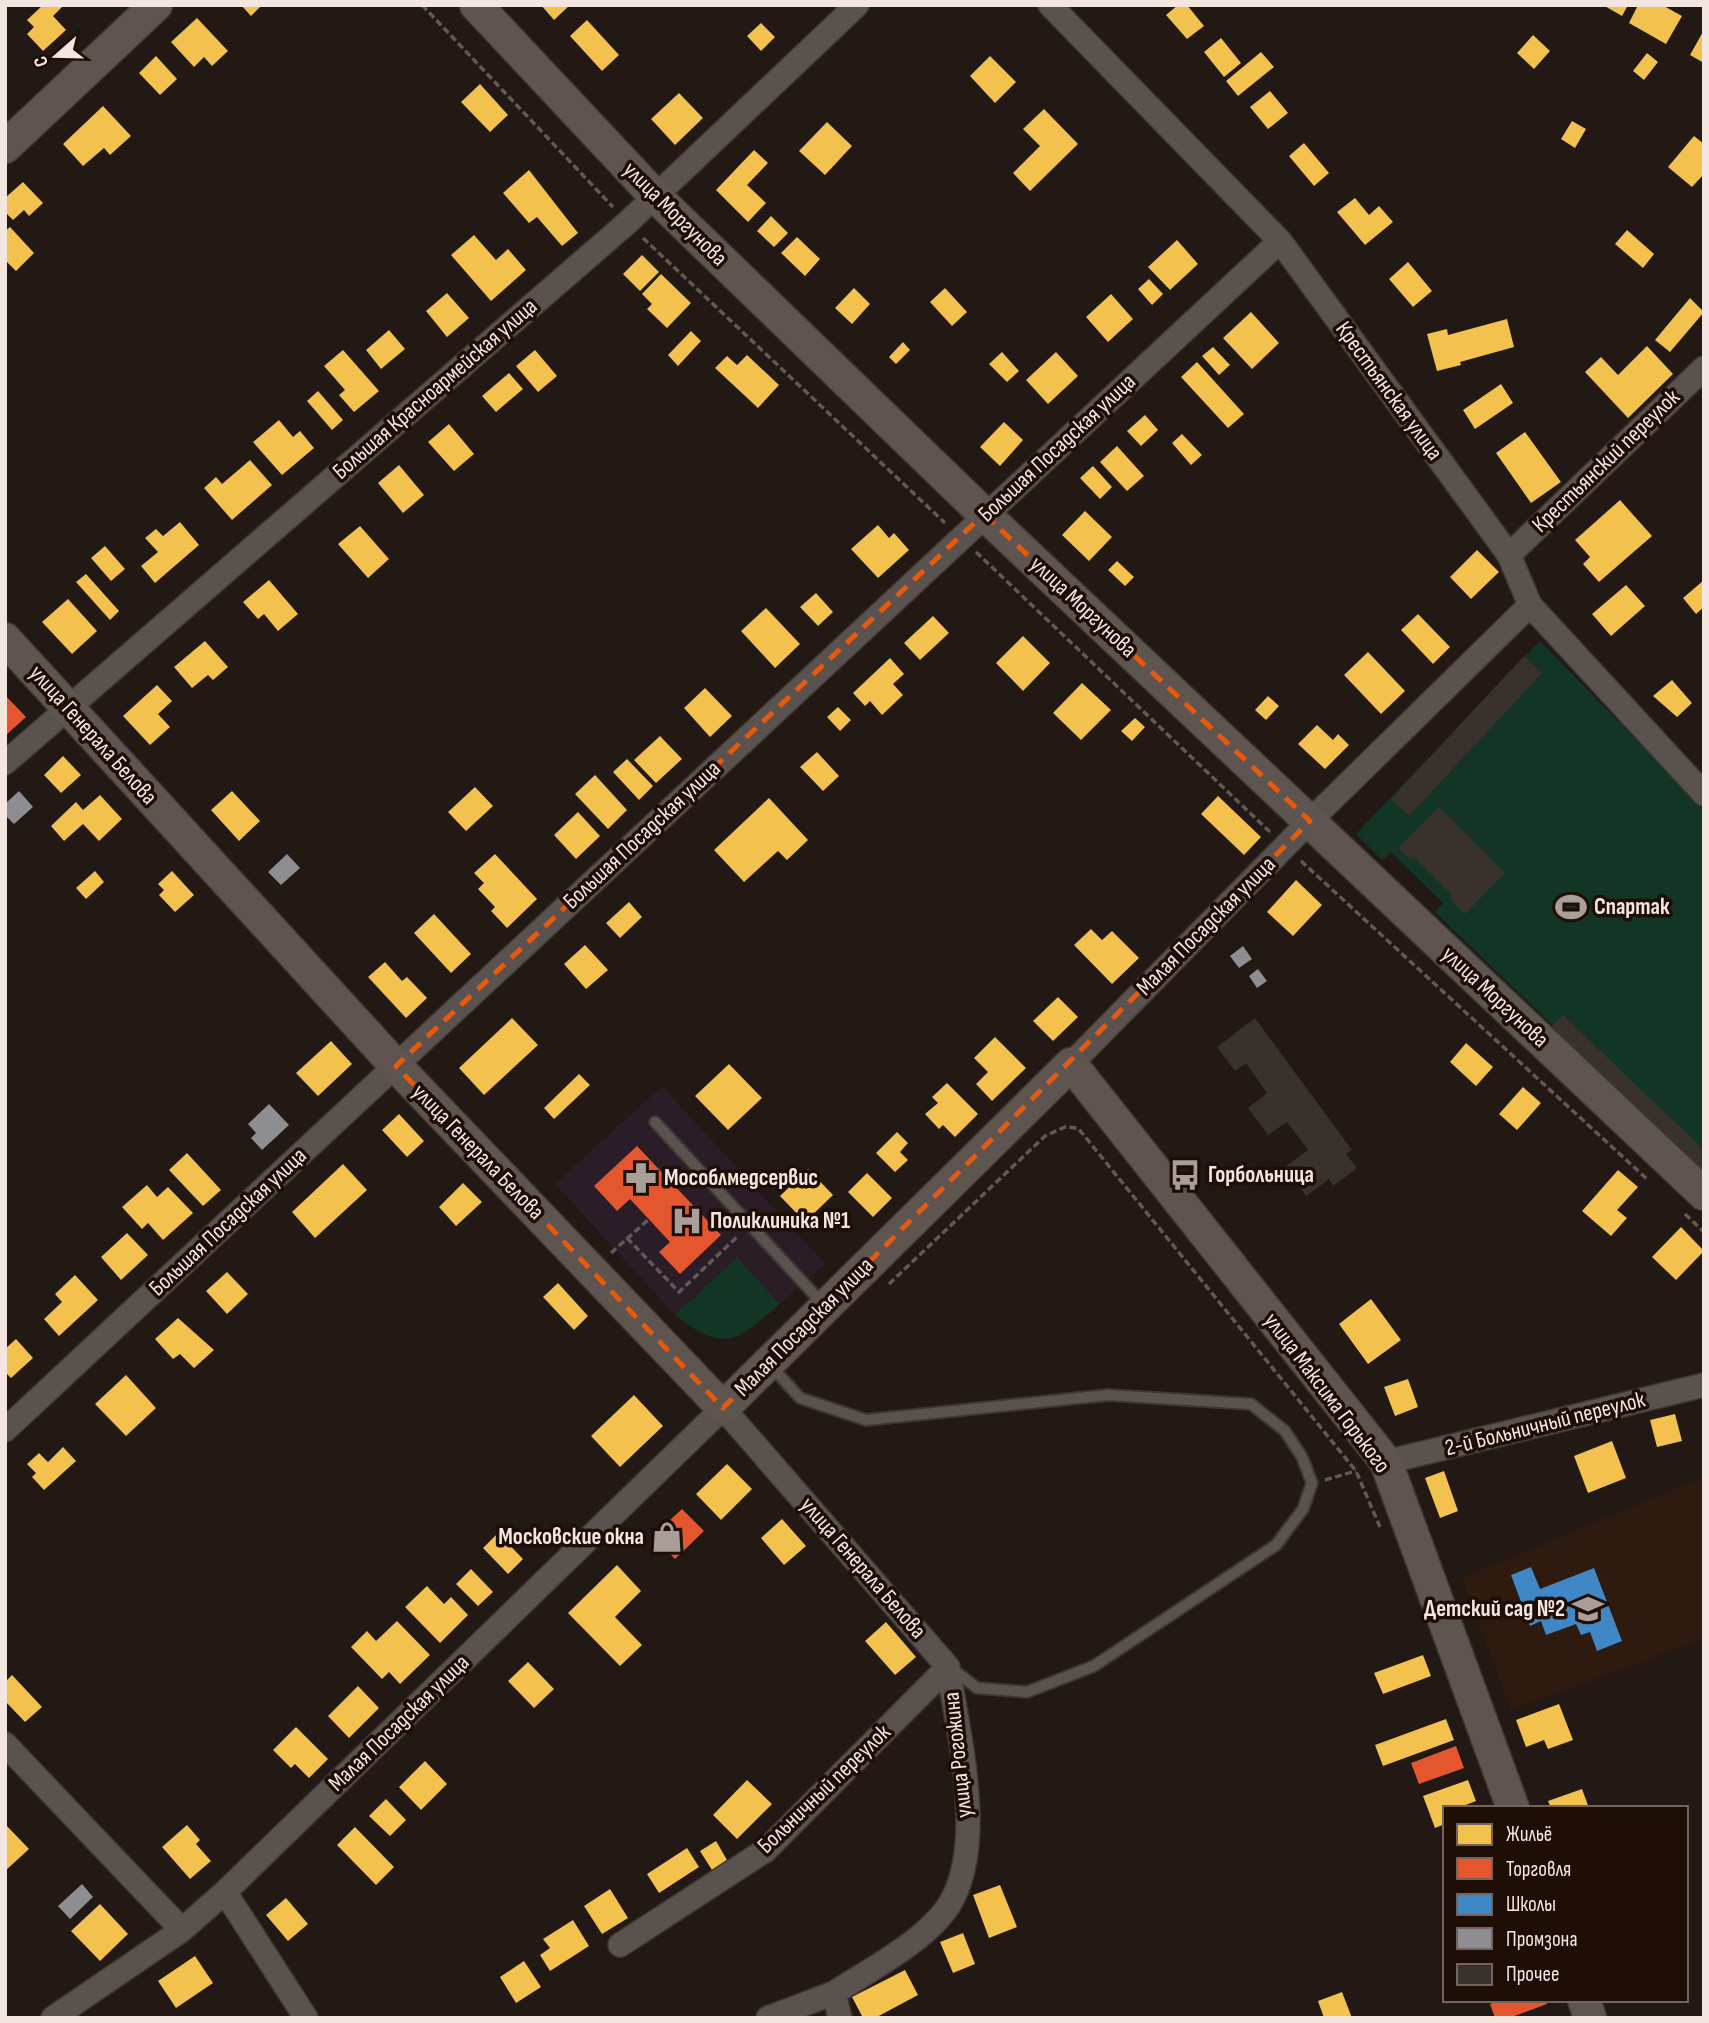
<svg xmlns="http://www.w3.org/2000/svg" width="1709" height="2023" font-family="'Sofia Sans Condensed',sans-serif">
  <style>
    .built { fill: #2f1a0f }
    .medical { fill: #2a1d28 }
    .green { fill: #123525 }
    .homes { fill: #f2c14e }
    .shops { fill: #e4572e }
    .schools { fill: #3f88c5 }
    .industry { fill: #8d8d92 }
    .building { fill: #39312c }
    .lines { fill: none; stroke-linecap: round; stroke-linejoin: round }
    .service-casing { stroke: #3e3731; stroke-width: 14 }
    .minor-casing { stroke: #3e3731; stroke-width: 26 }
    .secondary-casing { stroke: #3e3731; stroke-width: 35 }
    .path { stroke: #605955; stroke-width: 3.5; stroke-dasharray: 7 3.5; stroke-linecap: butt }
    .service { stroke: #5a524e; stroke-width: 10 }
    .minor { stroke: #5a524e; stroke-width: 23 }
    .secondary { stroke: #5e5450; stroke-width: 32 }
    .marked { fill: none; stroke: #e8590c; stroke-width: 5; stroke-dasharray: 14 9; stroke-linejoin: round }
    .labels { text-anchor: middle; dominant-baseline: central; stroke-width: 7; stroke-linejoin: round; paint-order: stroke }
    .street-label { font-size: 23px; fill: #f3e6e0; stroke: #1f0e06 }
    .poi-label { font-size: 23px; font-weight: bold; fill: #f3e6e0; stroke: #1f0e06; text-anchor: start }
  </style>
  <rect width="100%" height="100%" fill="#221914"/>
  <!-- built -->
  <path class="built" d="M1704,1477v162l-193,71 -49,-132z"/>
  <!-- medical -->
  <path class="medical" d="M662,1086l163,178 -45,40 -43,-46 -62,57 -120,-131z"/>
  <!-- green -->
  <path class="green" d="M1540,641l164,168v363l-269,-260 8,-9 -52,-51 -9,8 -26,-26z
    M737,1257l43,47c-45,38 -54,50 -105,11z"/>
  <!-- homes -->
  <path class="homes" d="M43,5h21l-11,11 13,14 -23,21 -16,-17 7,-7 -7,-7z
    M241,5h21l-11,11z
    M541,5h29l-16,15z
    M1178,5h9l17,21 -17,13 -21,-24z
    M1603,5h25l-6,11z
    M1638,5h24l20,11 -16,28 -37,-21z
    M197,18l31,33 -16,15 -8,-9 -10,10 -23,-25z
    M587,20l32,35 -17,16 -32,-35z
    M761,23l14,14 -14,14 -14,-15z
    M1704,30v33l-14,-8z
    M1533,35l17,16 -16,18 -17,-16z
    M1221,38l20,25 -17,14 -20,-25z
    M1261,52l13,15 -36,29 -12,-15z
    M1647,53l11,9 -14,18 -11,-9z
    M156,56l21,23 -17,16 -21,-22z
    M990,56l26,26 -21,21 -25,-27z
    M480,84l28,31 -18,17 -29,-30z
    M1270,91l18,22 -20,16 -18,-22z
    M679,93l24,25 -28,27 -24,-26z
    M103,106l28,30 -21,19 -6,-7 -21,18 -20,-22z
    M1044,109l34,35 -48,47 -17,-18 27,-27 -17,-17z
    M1572,121l14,8 -11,19 -14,-9z
    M827,122l25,24 -27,29 -26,-24z
    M1694,136l10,8v30l-12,13 -24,-20z
    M1304,143l25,30 -15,13 -25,-30z
    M754,150l14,13 -21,22 19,18 -18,19 -32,-32z
    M529,170l49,63 -16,13 -25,-29 -8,6 -26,-30z
    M23,182l20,21 -14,13 -5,-6 -11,10 -8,-8v-14z
    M1355,198l14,17 10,-9 14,16 -28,23 -28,-33z
    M771,216l17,17 -14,14 -17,-16z
    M10,227l24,26 -18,18 -11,-11v-29z
    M1627,230l27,24 -11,14 -28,-24z
    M474,235l22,25 12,-11 18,21 -35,31 -40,-46z
    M797,237l23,22 -15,17 -24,-23z
    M1177,240l21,24 -28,26 -22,-23z
    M642,255l17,17 -19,19 -17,-17z
    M1408,262l24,29 -19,16 -24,-28z
    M661,274l30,29 -24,25 -20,-19 5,-5 -10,-10z
    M1149,279l14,15 -11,11 -14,-16z
    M854,288l16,16 -18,20 -17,-16z
    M945,288l22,24 -15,14 -22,-24z
    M447,293l22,25 -22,19 -21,-26z
    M1111,294l22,25 -25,23 -22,-25z
    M1690,298l14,14 -34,40 -15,-12z
    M1251,312l28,31 -27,26 -29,-31z
    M1507,319l7,28 -54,15 1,3 -24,6 -10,-37 20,-5 1,6z
    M389,330l16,19 -24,20 -15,-19z
    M691,331l10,10 -23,25 -10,-11z
    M903,342l7,8 -14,14 -7,-7z
    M1647,346l26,28 -45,44 -43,-46 16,-15 17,18z
    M1213,347l17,18 -11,10 -17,-19z
    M343,350l36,41 -25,21 -15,-17 6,-5 -21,-24z
    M535,350l22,26 -19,16 -22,-26z
    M1002,352l17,19 -12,11 -18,-18z
    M1056,352l22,24 -30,28 -22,-24z
    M747,355l32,30 -21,23 -43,-40 12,-12 10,9z
    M1197,362l47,52 -16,14 -47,-51z
    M509,373l14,16 -27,23 -14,-16z
    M1501,384l12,19 -38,26 -12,-19z
    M318,391l25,29 -11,10 -25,-29z
    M1145,415l13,15 -17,16 -14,-15z
    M279,420l14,17 7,-6 14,17 -32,27 -29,-33z
    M1004,422l19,18 -23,26 -20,-19z
    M449,424l25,30 -20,17 -26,-29z
    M1525,432l36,50 -30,21 -35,-50z
    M1182,434l20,21 -11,10 -19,-22z
    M1117,446l27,30 -17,15 -27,-29z
    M250,460l22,25 -40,35 -28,-32 12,-11 6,7z
    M399,465l25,30 -21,18 -25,-30z
    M1093,466l19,21 -12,12 -20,-21z
    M1620,500l32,36 -53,46 -16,-18 7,-7 -15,-17z
    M1085,511l27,26 -23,24 -27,-26z
    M180,522l19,23 -44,38 -14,-17 17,-14 -13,-14 11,-9 7,7z
    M878,525l11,13 5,-5 15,17 -31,28 -27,-29z
    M360,526l29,33 -21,19 -30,-34z
    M105,546l20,23 -14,12 -20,-23z
    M1477,550l22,22 -28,27 -21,-22z
    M1117,561l17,16 -9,9 -17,-16z
    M86,574l33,37 -9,9 -34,-38z
    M269,580l29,34 -20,17 -14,-17 -6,5 -15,-17z
    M1704,580v27l-8,7 -13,-16z
    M1626,585l19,21 -34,30 -19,-22z
    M816,593l17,19 -15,14 -18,-19z
    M68,599l29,32 -25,23 -30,-32z
    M766,608l34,36 -25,24 -34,-37z
    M1418,614l32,33 -17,17 -32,-34z
    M933,616l16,17 -29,27 -16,-17z
    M1023,636l27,27 -27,28 -27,-28z
    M205,641l23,26 -15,13 -5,-5 -16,13 -18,-21z
    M1368,652l37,39 -24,23 -37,-39z
    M890,658l14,16 -11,10 10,11 -21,20 -12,-14 -5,5 -12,-13z
    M1672,680l20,23 -15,14 -24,-21z
    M1082,683l29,27 -30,30 -28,-27z
    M157,685l15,16 -14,13 12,13 -20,18 -27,-29z
    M705,688l27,28 -22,21 -26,-29z
    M1268,696l11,10 -13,14 -11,-10z
    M838,707l13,13 -11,11 -13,-14z
    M1135,718l10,9 -13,14 -11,-10z
    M1317,725l16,15 5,-6 11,11 -24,24 -27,-25z
    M660,736l22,23 -26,24 -22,-23z
    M817,752l22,24 -16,15 -23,-24z
    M63,756l18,19 -20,18 -17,-18z
    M627,759l26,27 -14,14 -26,-28z
    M595,775l32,35 -19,19 -33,-35z
    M475,787l18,19 -27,25 -18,-19z
    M232,791l28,30 -21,20 -28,-31z
    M100,795l22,24 -23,22 -16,-17 -19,17 -13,-15 25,-24 7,8z
    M1218,796l43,41 -17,18 -43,-41z
    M769,798l39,42 -21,20 -9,-9 -34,31 -30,-32z
    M578,812l22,24 -24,23 -22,-24z
    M495,854l42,45 -30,29 -16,-17 4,-4 -17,-18 6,-6 -10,-10z
    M95,871l9,11 -18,17 -10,-11z
    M172,871l22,24 -19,17 -16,-17 5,-5 -6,-6z
    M1296,880l26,25 -29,31 -26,-24z
    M629,902l13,15 -22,21 -14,-15z
    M434,914l37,40 -20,19 -37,-40z
    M1091,929l11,11 10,-9 27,27 -27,26 -38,-39z
    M585,945l23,25 -22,19 -22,-25z
    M385,962l17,19 5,-4 20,21 -21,20 -38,-41z
    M1058,997l20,20 -25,24 -20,-20z
    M512,1018l26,27 -54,50 -25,-27z
    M995,1037l31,31 -34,33 -16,-17 12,-12 -14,-14z
    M331,1041l21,23 -34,32 -22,-23z
    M1466,1043l27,24 -17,19 -26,-24z
    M729,1064l33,34 -34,32 -33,-34z
    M579,1074l11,11 -36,34 -10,-11z
    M947,1083l31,31 -23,23 -12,-12 -4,4 -14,-15 13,-11 -6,-6z
    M1523,1087l18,16 -24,27 -18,-16z
    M399,1114l25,27 -17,16 -25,-27z
    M897,1132l11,11 -8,9 8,8 -13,12 -19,-19z
    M187,1153l34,37 -18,16 -34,-36z
    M343,1164l24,26 -52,48 -23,-26z
    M808,1169l25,26 -28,27 -25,-26z
    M1618,1170l20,17 -21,23 10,8 -16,18 -29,-25z
    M867,1173l25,25 -19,19 -25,-25z
    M463,1183l19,19 -26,24 -17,-19z
    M147,1185l10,12 11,-10 25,26 -30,27 -15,-17 -6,6 -20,-22z
    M1681,1227l23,24 -28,29 -24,-23z
    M127,1233l21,22 -27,25 -20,-23z
    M227,1272l21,22 -21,20 -21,-23z
    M75,1275l23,25 -39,36 -15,-17 18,-17 -7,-8z
    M558,1283l30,33 -14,14 -31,-33z
    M1371,1299l30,41 -33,24 -29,-40z
    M178,1318l36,32 -20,18 -14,-14 -7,5 -18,-20z
    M16,1339l17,19 -22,20 -6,-6v-23z
    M126,1375l30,33 -30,28 -31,-32z
    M1408,1379l10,28 -23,9 -11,-29z
    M634,1395l29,31 -43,41 -29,-31z
    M1675,1414l7,27 -25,6 -7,-27z
    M1612,1441l14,37 -38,15 -14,-37z
    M63,1447l13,14 -32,29 -12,-13 4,-4 -9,-9 12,-11 9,9z
    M727,1464l25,25 -31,31 -25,-26z
    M1444,1471l14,40 -18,7 -15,-40z
    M782,1519l24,27 -22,19 -23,-27z
    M498,1533l25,26 -15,15 -25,-26z
    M617,1565l24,26 -26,26 27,28 -22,21 -52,-53z
    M471,1569l22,23 -15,14 -22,-22z
    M427,1586l17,18 7,-7 17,18 -28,28 -35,-36z
    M397,1621l33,34 -30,29 -11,-12 -7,7 -31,-32 16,-16 9,10z
    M886,1622l30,35 -21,18 -30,-34z
    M1423,1655l8,21 -48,18 -9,-21z
    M528,1662l26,27 -20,19 -26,-27z
    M12,1675l30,32 -17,15 -20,-21v-19z
    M358,1686l21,22 -30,30 -21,-22z
    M1559,1704l14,36 -25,9 -4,-9 -18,7 -10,-27z
    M1446,1719l8,21 -71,26 -8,-21z
    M296,1727l32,32 -19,19 -14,-14 -4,4 -18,-18z
    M425,1761l22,23 -26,26 -22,-23z
    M747,1780l25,24 -35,35 -24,-24z
    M1468,1780l8,21 -18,7h-13v16l-10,4 -12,-32z
    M1582,1789l7,19h-38l-3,-7z
    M386,1799l20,21 -16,16 -21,-20z
    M5,1824l24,25 -24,22z
    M187,1825l13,15 -4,4 15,17 -21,18 -28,-32z
    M355,1827l39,40 -18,18 -39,-40z
    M716,1841l11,19 -15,10 -12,-19z
    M687,1848l12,19 -40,26 -12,-19z
    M1000,1885l17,42 -28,11 -16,-43z
    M610,1889l18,29 -26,16 -18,-28z
    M286,1898l22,26 -20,17 -22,-26z
    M100,1904l28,30 -28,27 -29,-30z
    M573,1920l16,26 -39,25 -10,-16 10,-7 -7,-9z
    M963,1933l12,31 -22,9 -13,-31z
    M195,1956l18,27 -37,25 -18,-27z
    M524,1961l17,26 -25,16 -16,-26z
    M905,1970l13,25 -43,23h-12l-11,-21z
    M1342,1992l10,26h-28l-6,-17z"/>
  <!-- shops -->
  <path class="shops" d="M5,695l21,22 -21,19z
    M637,1146l84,89 -41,39 -21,-22 11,-10 -40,-43 -13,12 -23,-25z
    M682,1509l22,22 -29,28 -22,-23z
    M1456,1746l8,22 -45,16 -8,-21z
    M1502,2000h44l1,4 -38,14h-14l-5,-14z"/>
  <!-- schools -->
  <path class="schools" d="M1531,1567l9,22 54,-21 28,73 -25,10 -7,-19 -9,3 -5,-11 -30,11 -5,-14 -11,5 -19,-51z"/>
  <!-- industry -->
  <path class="industry" d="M19,791l14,16 -19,17 -9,-9v-11z
    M287,854l13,14 -19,17 -13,-13z
    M1243,946l9,13 -13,9 -9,-12z
    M1258,969l9,12 -10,7 -8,-12z
    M269,1104l20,21 -27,25 -11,-12 5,-5 -8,-9z
    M82,1884l11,13 -23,22 -12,-13z"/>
  <!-- building -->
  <path class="building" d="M1524,656l18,17 -133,143 -18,-17z
    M1439,807l66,66 -40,41 -16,-16 3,-3 -38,-38 -3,3 -13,-12z
    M1563,1015l141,135v22l-153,-145z
    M1255,1018l97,132 -6,4 11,14 -24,18 -4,-7 -23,17 -21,-29 23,-17 -21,-28 -19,13 -20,-27 19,-15 -21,-30 -11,8 -18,-24z"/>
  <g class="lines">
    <defs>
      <path id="service" d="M655,1122l168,182
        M771,1366l29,32 66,22 242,-25 143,9 34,27 17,26 10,26 -9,26 -27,36 -182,121 -67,26 -50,-4 -26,-20"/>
      <path id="minor" d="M1050,5l230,236 229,314 21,50 174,189
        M1509,555l195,-187
        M5,763l622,-540 230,-218
        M1071,1064l239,-243 220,-216
        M5,1430l1275,-1189
        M1386,1462l318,-77
        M5,1744l177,186
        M225,1892l81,126
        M620,1945l146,-95 182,-183
        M53,2018l129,-88 43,-38 498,-484 225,259
        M768,2018l66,-25
        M840,2018l-6,-25c35,-23 92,-52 115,-88 38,-61 9,-171 -1,-238"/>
      <path id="secondary" d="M476,5l180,192 328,317 720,680
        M5,147l151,-142
        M5,639l391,427 327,342 348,-344 315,398 127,346
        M1584,2000l6,18"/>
    </defs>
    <!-- service casing -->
    <use href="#service" class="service-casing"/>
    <!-- minor casing -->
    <use href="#minor" class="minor-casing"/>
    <!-- secondary casing -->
    <use href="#secondary" class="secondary-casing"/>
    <!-- path -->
    <path class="path" d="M422,5l191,202
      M643,238l302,285
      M976,552l294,280
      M1301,861l347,319
      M1685,1214l19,18
      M627,1238l52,54 58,-55
      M611,1253l38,-34
      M889,1284l156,-148 20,-9 13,1 278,343 24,56
      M1325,1480l31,-9"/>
    <!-- service -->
    <use href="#service" class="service"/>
    <!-- minor -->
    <use href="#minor" class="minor"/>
    <!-- secondary -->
    <use href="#secondary" class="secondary"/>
  </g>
  <!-- marked area -->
  <path class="marked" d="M984,514l326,307 -587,587 -327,-342z"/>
  <!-- icons -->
  <defs>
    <symbol id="stadium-bare" viewBox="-9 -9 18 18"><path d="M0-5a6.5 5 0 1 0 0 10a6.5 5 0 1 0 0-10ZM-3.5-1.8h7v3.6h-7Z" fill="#aa9e99" stroke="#1f0e06" stroke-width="2.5" paint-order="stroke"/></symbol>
    <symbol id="bus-bare" viewBox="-9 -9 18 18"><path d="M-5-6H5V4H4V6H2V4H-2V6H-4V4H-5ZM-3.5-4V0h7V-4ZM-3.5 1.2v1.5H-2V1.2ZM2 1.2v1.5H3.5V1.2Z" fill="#aa9e99" stroke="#1f0e06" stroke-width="2.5" paint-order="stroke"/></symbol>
    <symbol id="pharmacy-bare" viewBox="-9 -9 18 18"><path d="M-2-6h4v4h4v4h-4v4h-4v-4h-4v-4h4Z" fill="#aa9e99" stroke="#1f0e06" stroke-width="2.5" paint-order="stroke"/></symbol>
    <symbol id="hospital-bare" viewBox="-9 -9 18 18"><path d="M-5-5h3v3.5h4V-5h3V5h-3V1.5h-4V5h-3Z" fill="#aa9e99" stroke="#1f0e06" stroke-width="2.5" paint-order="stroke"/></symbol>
    <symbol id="shop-bare" viewBox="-9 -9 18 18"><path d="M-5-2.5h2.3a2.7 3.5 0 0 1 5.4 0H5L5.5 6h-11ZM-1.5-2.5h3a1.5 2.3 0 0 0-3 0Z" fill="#aa9e99" stroke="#1f0e06" stroke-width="2.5" paint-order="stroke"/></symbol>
    <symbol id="school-bare" viewBox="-9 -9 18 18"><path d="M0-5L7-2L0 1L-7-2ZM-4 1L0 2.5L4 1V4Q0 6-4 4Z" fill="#aa9e99" stroke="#1f0e06" stroke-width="2.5" paint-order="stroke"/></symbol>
  </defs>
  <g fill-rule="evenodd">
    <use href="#stadium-bare" x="1549" y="885" width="44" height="44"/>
    <use href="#bus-bare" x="1163" y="1153" width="44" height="44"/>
    <use href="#pharmacy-bare" x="619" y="1156" width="44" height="44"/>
    <use href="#hospital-bare" x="665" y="1199" width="44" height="44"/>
    <use href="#shop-bare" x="645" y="1515" width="44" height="44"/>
    <use href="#school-bare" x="1566" y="1587" width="44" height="44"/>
  </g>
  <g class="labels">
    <!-- street labels -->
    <g class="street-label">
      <text transform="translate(675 214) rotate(45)">улица Моргунова</text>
      <text transform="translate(435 389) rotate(-41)">Большая Красноармейская улица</text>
      <text transform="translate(1389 391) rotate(54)">Крестьянская улица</text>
      <text transform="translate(1057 448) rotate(-43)">Большая Посадская улица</text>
      <text transform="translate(1606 461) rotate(-44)">Крестьянский переулок</text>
      <text transform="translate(1083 607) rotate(43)">улица Моргунова</text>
      <text transform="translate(93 735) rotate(48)">улица Генерала Белова</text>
      <text transform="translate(642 835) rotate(-43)">Большая Посадская улица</text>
      <text transform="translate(1206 926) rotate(-45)">Малая Посадская улица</text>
      <text transform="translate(1495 997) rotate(43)">улица Моргунова</text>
      <text transform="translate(478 1152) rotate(46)">улица Генерала Белова</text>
      <text transform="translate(228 1222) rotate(-43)">Большая Посадская улица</text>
      <text transform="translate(804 1327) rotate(-45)">Малая Посадская улица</text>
      <text transform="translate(1327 1393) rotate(53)">улица Максима Горького</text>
      <text transform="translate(1545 1424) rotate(-14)">2-й Больничный переулок</text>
      <text transform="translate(863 1568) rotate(49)">улица Генерала Белова</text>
      <text transform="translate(399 1723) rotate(-44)">Малая Посадская улица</text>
      <text transform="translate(958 1755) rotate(-96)">улица Рогожина</text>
      <text transform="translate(824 1789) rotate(-44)">Больничный переулок</text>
    </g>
    <!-- poi labels -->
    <g class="poi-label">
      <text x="1594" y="907">Спартак</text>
      <text x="1208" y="1175">Горбольница</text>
      <text x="664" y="1178">Мособлмедсервис</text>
      <text x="710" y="1221">Поликлиника №1</text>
      <text x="644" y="1537" text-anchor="end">Московские окна</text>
      <text x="1565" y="1609" text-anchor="end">Детский сад №2</text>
    </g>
  </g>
  <!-- border -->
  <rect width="1709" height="2023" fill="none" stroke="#f3e6e0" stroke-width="14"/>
  <!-- legend -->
  <rect x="1443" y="1806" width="245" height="196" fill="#1f0e06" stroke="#74645d" stroke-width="2"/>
  <rect x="1457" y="1824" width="35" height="21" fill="#f2c14e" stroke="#74645d" stroke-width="2"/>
  <text x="1506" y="1841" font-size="21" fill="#f3e6e0">Жильё</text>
  <rect x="1457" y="1858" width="35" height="21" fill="#e4572e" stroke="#74645d" stroke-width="2"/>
  <text x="1506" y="1876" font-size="21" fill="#f3e6e0">Торговля</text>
  <rect x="1457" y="1894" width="35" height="21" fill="#3f88c5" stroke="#74645d" stroke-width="2"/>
  <text x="1506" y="1911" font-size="21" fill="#f3e6e0">Школы</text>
  <rect x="1457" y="1928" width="35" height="21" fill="#8d8d92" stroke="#74645d" stroke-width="2"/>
  <text x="1506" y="1946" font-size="21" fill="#f3e6e0">Промзона</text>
  <rect x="1457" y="1964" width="35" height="21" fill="#39312c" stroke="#74645d" stroke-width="2"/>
  <text x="1506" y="1981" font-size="21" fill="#f3e6e0">Прочее</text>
  <!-- north arrow -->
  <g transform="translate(56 56) rotate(250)" stroke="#1f0e06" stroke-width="5" paint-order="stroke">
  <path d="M0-5L12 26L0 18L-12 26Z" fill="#f3e6e0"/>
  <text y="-10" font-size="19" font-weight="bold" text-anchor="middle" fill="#f3e6e0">С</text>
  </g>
</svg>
